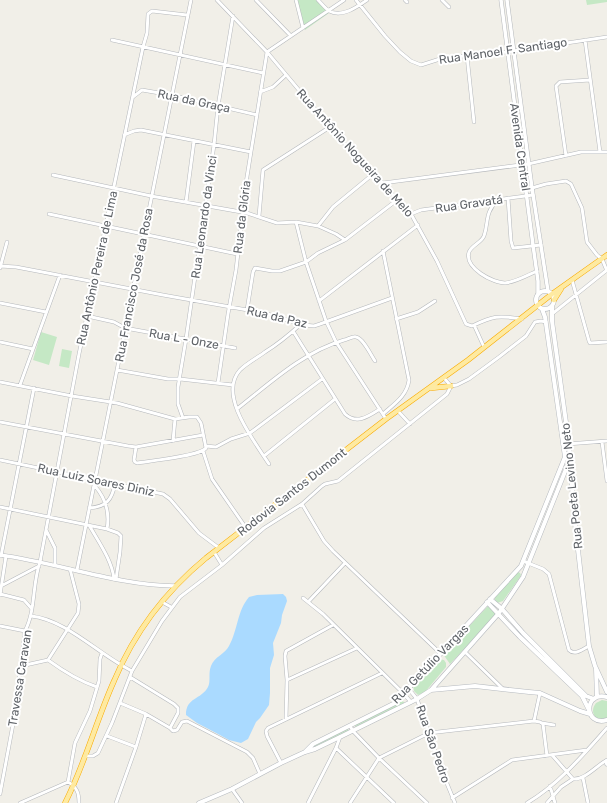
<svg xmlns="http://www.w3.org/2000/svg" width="607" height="803" font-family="Rubik,sans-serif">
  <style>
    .green { fill: #c5e8c5 }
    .water { fill: #aadaff }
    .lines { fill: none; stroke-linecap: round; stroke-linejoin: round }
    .minor-casing { stroke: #b5b8bc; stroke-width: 4 }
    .tertiary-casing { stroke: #b5b8bc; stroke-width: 4.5 }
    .secondary-casing { stroke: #b6babf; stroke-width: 5 }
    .trunk-casing { stroke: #f9ab00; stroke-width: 5.5 }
    .minor { stroke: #fff; stroke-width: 3 }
    .tertiary { stroke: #fff; stroke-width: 3.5 }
    .secondary { stroke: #fff; stroke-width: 4 }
    .trunk { stroke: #feeaa1; stroke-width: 4.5 }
    .labels { text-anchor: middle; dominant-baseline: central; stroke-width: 4; stroke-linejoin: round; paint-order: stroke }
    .street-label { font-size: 12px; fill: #5f6368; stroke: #fff }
  </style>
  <rect width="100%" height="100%" fill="#f1efe8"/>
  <!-- green -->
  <path class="green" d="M296,0h20l13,13 -24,17z
    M586,0h21v2l-20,3z
    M41,332l16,5 -8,28 -16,-5z
    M62,349l10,2 -3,17 -10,-2z
    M518,572l2,1 1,2 -1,2 -17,24 -6,2 -2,-3v-3z
    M488,606l9,8 -47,50 -7,-10z
    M438,659l6,1 2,3v4l-21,25 -7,3 -4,-4 -1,-7z
    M602,700l5,1v18l-5,1 -6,-2c-4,-5 -4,-10 0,-15z
    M402,701l2,1v1l-47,25 -2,-1 1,-3z
    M346,729h2l1,2 -35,18 -1,-3z"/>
  <!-- water -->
  <path class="water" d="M283,594l3,3 1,4 -5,14 -1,8 -8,20 1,12 -4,13v25l-1,12 -9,13 -4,4 -8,17 -7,4 -12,-3 -11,-6 -21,-11 -11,-8c0,-18 15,-15 22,-28 3,-6 0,-14 3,-21 3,-9 14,-12 18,-20 9,-16 8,-35 20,-49l8,-2z"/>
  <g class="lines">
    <defs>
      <path id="minor" d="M217,0l50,52 63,75 42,48 11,8 14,17 14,14 26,47 29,63 6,2c21,-10 26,-11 50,-7
        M256,0l35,36
        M296,0l7,28
        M318,0c3,3 7,8 11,11 13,7 28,-4 38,-11
        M356,0l29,36 15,16 11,9 10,4 22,-7 64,-6 100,-15
        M405,0l2,2
        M442,0l7,7
        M112,40l151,33
        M585,40l15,112
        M267,52l77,-52
        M467,56l7,66
        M260,92l13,-5 13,-12
        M133,97l9,-7 29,5 86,20
        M124,135l10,-4 7,-1 110,22
        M566,156l-10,-70 4,-4 30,-2
        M53,175l98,21 96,17 30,10 19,-1 22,4 18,8 9,6
        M383,183l145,-19 53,-12h26
        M532,188l14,-4 20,-3 5,3 11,24 5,34 10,13 5,4 5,12
        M508,198l3,43 2,7 28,-3
        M498,200c-14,13 -9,22 -14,36 -3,7 -12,9 -15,16 -5,16 24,31 36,31 11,-1 23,-8 32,-12
        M186,202l8,-61
        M49,214l188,40
        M411,214l10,-4 112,-15
        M259,216l4,-46 67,-43
        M296,222l10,40 20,59 10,21 50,77
        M318,226l15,-19 39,-32
        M0,266l16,1 147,28 101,18 40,12 10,1 6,-2 72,-26
        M0,268l7,-26
        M572,280l17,61 1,2 17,-1
        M319,301l99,-76
        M0,303l46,9
        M247,310l6,-38 2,-4 17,3h8l26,-9 12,-9 27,-13 52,-40
        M552,314l55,-44
        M87,316l27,6 11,6 110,20
        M396,319l22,-7 17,-11
        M474,325l10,22
        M293,331l52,83c12,11 24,2 35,-5
        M0,342l33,7
        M117,370l51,9h12l53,6
        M444,378l7,8 6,-1 12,-6 30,-22 27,-21 9,-14 6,-1 5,1
        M0,382l72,14 45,7 58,16 14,-2h8l4,6 5,25c-6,8 -56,13 -69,15l-2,-1 -1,-2 2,-13
        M218,383l10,-69 8,-44 10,-87 21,-131
        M20,385l40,-110
        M237,409c33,-26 66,-57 107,-69 4,-1 9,-4 12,-3 7,1 15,18 19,24
        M398,411l12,13
        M383,414c11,-10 24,-18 26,-34l-26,-129
        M183,418l-5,-14v-17l8,-48 28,-194 4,-39 15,-90
        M0,422l128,24 8,1 67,-12
        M173,441l2,-22
        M602,442l5,39
        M567,444l40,-3
        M206,446l10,1 15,-8 19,-6 72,-54
        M203,451l9,28 34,49
        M264,456l71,-57
        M0,460l163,34 7,5 29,34 20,15
        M269,464c-14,-22 -52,-69 -29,-94 7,-7 17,-12 25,-18 13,-8 25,-18 36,-28
        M94,485c11,12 16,27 13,44l11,4 3,3 -1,16 -4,27
        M302,504l22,37 9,10 108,103
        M0,507l107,22
        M89,508c18,-1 23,-9 26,-24
        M89,525c9,16 23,35 25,54
        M46,530l9,18v17
        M214,552l8,13
        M1,556l33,-168
        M523,561l20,8 6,5 20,76c6,6 14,-1 20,-4
        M77,570l114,-570
        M1,586l38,-20
        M0,594l24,6 8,9
        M0,595l6,-39
        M303,598l20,16 80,79 8,9
        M309,601l36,-38
        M162,602l9,5
        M31,616c36,4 68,39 101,55
        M0,626l25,5
        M465,652l37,36
        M48,660c15,11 31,21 49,27
        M21,666l27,-6 30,-47 1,-9 -9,-35
        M287,680l70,-32
        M408,688l9,11 24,70 14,34
        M120,703l26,11 24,14 8,-15v-5l-4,-4 -44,-27
        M286,719l1,-39 -2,-24 1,-5 47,-26
        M534,721l6,-28
        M542,723l12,2
        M350,726l3,5 26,27 48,45
        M170,728l3,3 4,-1 5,-8 5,-1 60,31 6,6 7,16
        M107,736l29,11
        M336,748l58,55
        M552,755l21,24c12,1 23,-13 34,-19
        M86,756h7l5,-3 14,-30 20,-52 30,-50 18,-24 42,-32 42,-37 38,-24 20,-18 3,-2 13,-3 109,-87 4,-8
        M281,763l-14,-27 -1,-5 2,-3 114,-55
        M583,778l5,25
        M68,782l7,-39 15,-32 9,-30 1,-22 2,-6
        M550,786l5,17
        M232,789l10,14
        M0,794l14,-75 11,-88c11,-21 7,-47 15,-69l39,-208 64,-307 4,-14 1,-19 4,-3 35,4
        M452,798l60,-38 75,-10
        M20,803l48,-21c9,5 11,11 11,21
        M116,803l20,-56 10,-33
        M308,803l28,-55 4,-11
        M350,803l29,-45 50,-25 105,-12 6,1 3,2 4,32
        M527,803c31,-18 56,-48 80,-75
        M547,803l14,-16 12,-8"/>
      <path id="tertiary" d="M501,0l32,245 5,36v12
        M507,0l25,188 16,103
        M0,555c59,8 116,30 175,31"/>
      <path id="secondary" d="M536 300a9 9 0 1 1 18 0a9 9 0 1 1-18 0Z
        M552,306v15l17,123 5,71 15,131 6,20 12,26
        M490,599l12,10 21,24 63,63 8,3
        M487,602l33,35 62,59 7,14
        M596,669l1,28
        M431,690l44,-4 54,6 11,1 40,18 10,3
        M607,697c-24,-6 -23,30 0,23
        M305,752l8,-8 82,-41 126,-137 44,-109 -20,-140 -3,-8
        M607,761v3
        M199,803l33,-14 49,-26 24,-11 10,-3 25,-12 77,-38 14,-9 68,-77 24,-36 47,-118"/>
      <path id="trunk" d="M554,300l7,-11
        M432,388l19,-2
        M65,803c20,-39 31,-82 49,-122 20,-48 52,-90 92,-123l180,-139 82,-59 84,-66 55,-39"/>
    </defs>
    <!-- minor casing -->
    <use href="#minor" class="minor-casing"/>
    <!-- tertiary casing -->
    <use href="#tertiary" class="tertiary-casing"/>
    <!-- secondary casing -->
    <use href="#secondary" class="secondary-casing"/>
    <!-- trunk casing -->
    <use href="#trunk" class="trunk-casing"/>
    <!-- minor -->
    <use href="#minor" class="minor"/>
    <!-- tertiary -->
    <use href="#tertiary" class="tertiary"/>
    <!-- secondary -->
    <use href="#secondary" class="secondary"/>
    <!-- trunk -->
    <use href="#trunk" class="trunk"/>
  </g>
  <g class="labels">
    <!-- street labels -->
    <g class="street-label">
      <text transform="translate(503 51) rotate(-8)">Rua Manoel F. Santiago</text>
      <text transform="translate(194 101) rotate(12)">Rua da Graça</text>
      <text transform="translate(520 147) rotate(82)">Avenida Central</text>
      <text transform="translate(355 153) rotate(48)">Rua Antônio Nogueira de Melo</text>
      <text transform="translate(469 204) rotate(-8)">Rua Gravatá</text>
      <text transform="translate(204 217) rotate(-82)">Rua Leonardo da Vinci</text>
      <text transform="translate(242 217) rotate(-83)">Rua da Glória</text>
      <text transform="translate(97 268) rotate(-78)">Rua Antônio Pereira de Lima</text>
      <text transform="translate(134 285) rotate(-79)">Rua Francisco José da Rosa</text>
      <text transform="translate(277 317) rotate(13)">Rua da Paz</text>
      <text transform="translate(184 339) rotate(10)">Rua L - Onze</text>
      <text transform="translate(96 480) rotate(12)">Rua Luiz Soares Diniz</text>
      <text transform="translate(572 486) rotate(-96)">Rua Poeta Levino Neto</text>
      <text transform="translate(292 492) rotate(-38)">Rodovia Santos Dumont</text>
      <text transform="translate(430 664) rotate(-46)">Rua Getúlio Vargas</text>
      <text transform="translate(20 678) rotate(-81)">Travessa Caravan</text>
      <text transform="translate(433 744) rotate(71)">Rua São Pedro</text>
    </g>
  </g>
</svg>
